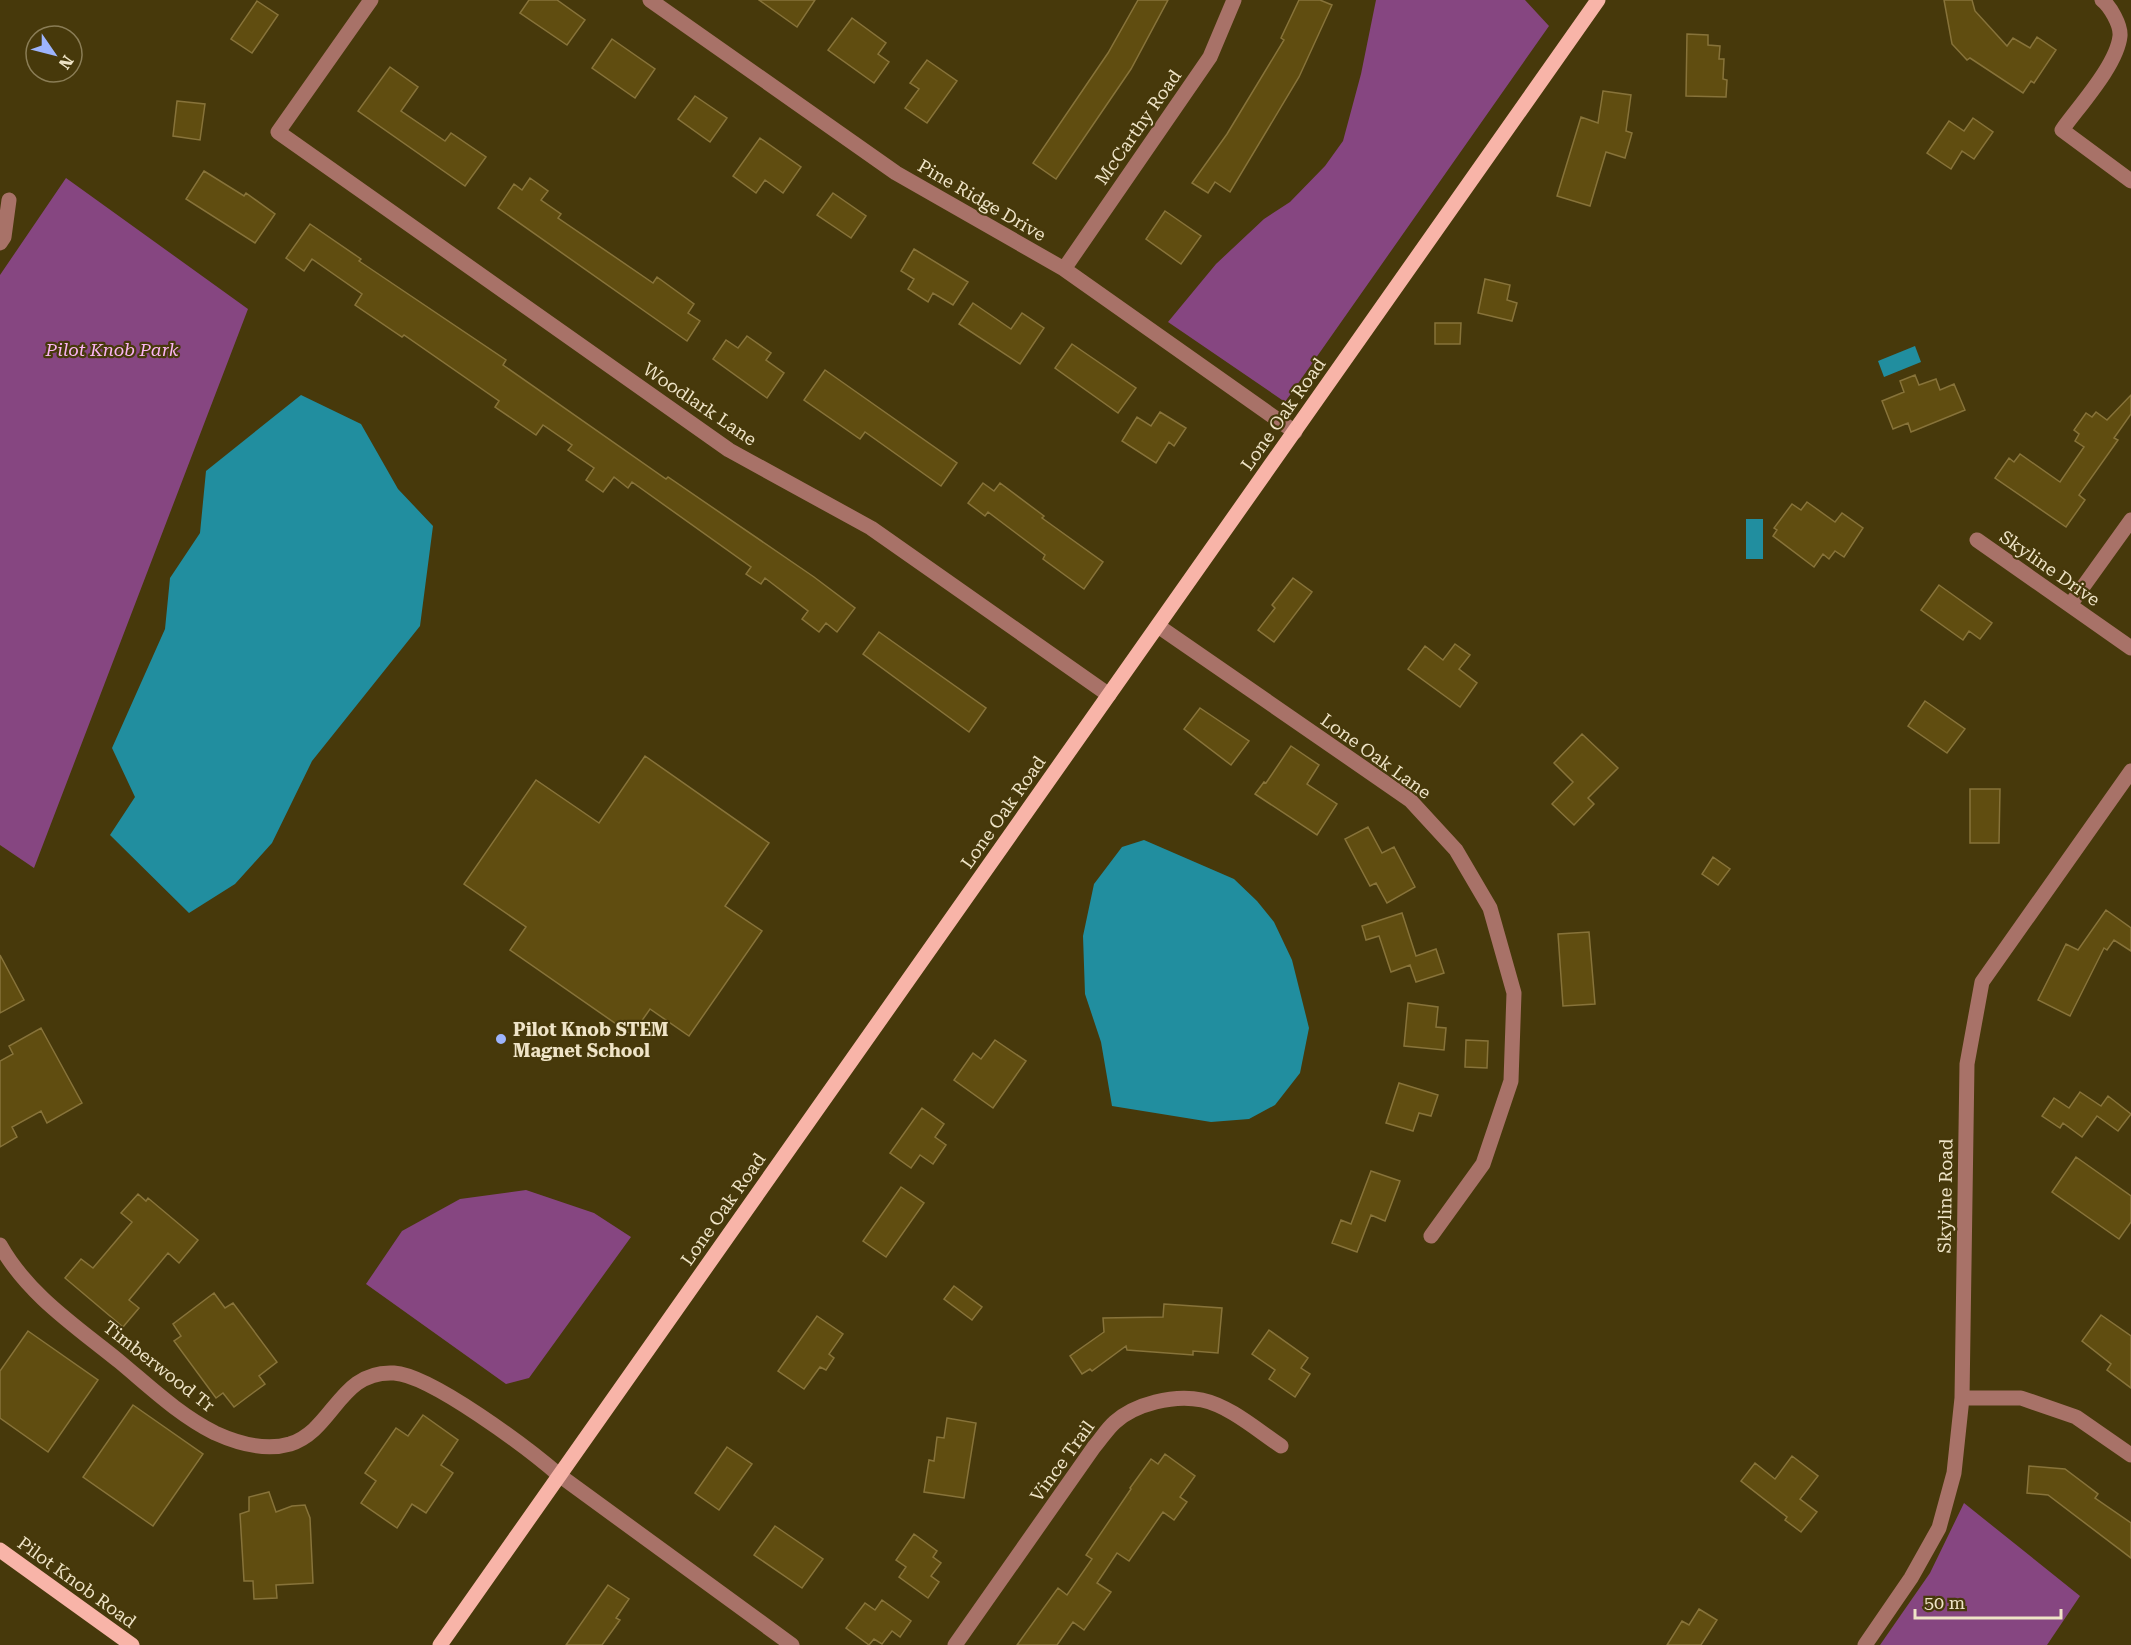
<svg xmlns="http://www.w3.org/2000/svg" width="2131" height="1645" font-family="'Roboto Serif',serif">
  <style>
    .green { fill: #864681 }
    .water { fill: #218e9f }
    .building { fill: #604d10; stroke: #87733a; stroke-width: 1.5 }
    .lines { fill: none; stroke-linecap: round; stroke-linejoin: round }
    .minor { stroke: #a87268; stroke-width: 15 }
    .major { stroke: #f8b4a8; stroke-width: 15 }
    .poi-dot { fill: #9db4fd; stroke: #47390b; stroke-width: 2 }
    .labels { text-anchor: middle; dominant-baseline: central; stroke-width: 4.5; stroke-linejoin: round; paint-order: stroke }
    .street-label { font-size: 18px; fill: #efe4c7; stroke: #47390b }
    .park-label { font-size: 18px; font-style: italic; fill: #fbb5f3; stroke: #47390b }
    .poi-label { font-size: 18px; font-weight: bold; fill: #efe4c7; stroke: #47390b; text-anchor: start }
  </style>
  <rect width="100%" height="100%" fill="#47390b"/>
  <!-- green -->
  <path class="green" d="M1376,0h149l24,26 -264,376 -117,-80 48,-58 48,-45 26,-17 35,-36 18,-25 18,-67z
    M66,178l182,131 -214,559 -34,-23v-570z
    M526,1190l68,23 37,24 -102,141 -23,6 -140,-100 36,-53 58,-32z
    M1964,1503l116,93 -33,49h-167l50,-72z"/>
  <!-- water -->
  <path class="water" d="M1915,346l6,16 -37,15 -6,-16z
    M301,395l60,29 37,65 35,37 -13,100 -108,135 -40,82 -37,41 -46,29 -79,-78 25,-38 -23,-49 53,-119 5,-51 30,-45 6,-62z
    M1746,519h17v40h-17z
    M1144,840l90,39 23,22 17,21 18,38 17,68 -9,45 -25,32 -26,14 -38,3 -99,-16 -11,-64 -16,-48 -2,-58 11,-52 28,-37z"/>
  <!-- building -->
  <path class="building" d="M529,0h28l28,20 -18,25 -47,-32z
    M759,0h56l-18,27z
    M1138,0h30l-37,69 -75,110 -23,-16 75,-110z
    M1299,0h21l12,5 -33,72 -69,115 -15,-10 -7,11 -16,-10 35,-49 57,-94 -3,-2z
    M1944,0h28l3,11 32,35 6,-8 17,10 7,-11 19,13 -22,33 -3,-2 -8,12 -53,-35 -3,2 -15,-16z
    M257,1l21,14 -26,38 -21,-14z
    M852,18l34,25 -8,11 11,8 -15,21 -46,-33z
    M1687,34l21,1v10l12,1 -1,13h5l-1,20 4,1 -1,17 -40,-1z
    M612,39l43,30 -20,29 -43,-30z
    M927,60l30,21 -30,42 -22,-15 14,-19 -9,-6z
    M390,67l28,20 -17,24 44,30 6,-8 35,24 -21,29 -107,-75z
    M1603,91l28,4 -5,36 6,2 -7,25 -19,-6 -16,54 -33,-10 24,-79 17,6z
    M695,96l32,22 -17,24 -32,-23z
    M177,101l28,3 -5,36 -27,-4z
    M1973,118l20,14 -19,27 -12,-8 -11,18 -24,-16 22,-32 15,10z
    M760,138l41,29 -18,26 -18,-13 -9,13 -23,-17z
    M204,171l40,25 2,-3 29,21 -20,29 -69,-44z
    M530,178l18,13 -7,9 20,14 -3,4 95,65 4,-6 37,27 -6,9 12,8 -13,20 -189,-133 16,-24 8,6z
    M833,193l33,23 -15,22 -34,-23z
    M1165,211l36,25 -20,28 -35,-25z
    M310,224l51,35 -2,2 147,99 -3,5 163,114 2,-2 146,100 41,31 -18,24 -11,-9 -7,9 -17,-13 6,-8 -43,-33 -4,6 -15,-10 5,-7 -119,-85 -4,6 -14,-11 -11,15 -17,-12 8,-12 -26,-18 4,-5 -29,-20 -7,10 -41,-28 4,-6 -95,-66 -2,2 -47,-32 7,-11 -50,-35 -8,12 -18,-13z
    M914,249l54,33 -15,23 -20,-12 -5,9 -20,-13 6,-10 -13,-8z
    M1485,279l25,6 -3,15 10,3 -5,18 -34,-8z
    M973,303l38,26 11,-16 22,15 -24,36 -61,-40z
    M1435,323h26l-1,21h-25z
    M747,336l24,17 -5,7 18,13 -17,25 -54,-39 13,-19 12,8z
    M1072,344l64,44 -18,25 -63,-45z
    M825,370l132,93 -16,23 -76,-54 -5,7 -56,-39z
    M1915,375l4,10 17,-6 4,11 14,-6 11,26 -54,22 -3,-9 -15,6 -11,-28 22,-9 -4,-11z
    M2131,395v19l-17,24 4,2 -39,55 6,5 -19,27 -71,-49 14,-20 5,4 6,-8 40,28 24,-35 -9,-6 4,-7 -5,-4 12,-17 6,4 4,-5 11,8z
    M1160,412l26,16 -12,18 -5,-4 -13,21 -34,-22 15,-24 14,9z
    M983,483l11,8 6,-8 44,33 -2,2 61,44 -19,27 -41,-30 2,-4 -57,-43 -3,4 -17,-13z
    M1807,502l28,20 7,-9 21,15 -19,29 -9,-6 -6,8 -6,-5 -9,13 -41,-31 4,-6 -3,-2 18,-24 9,6z
    M1293,578l19,14 -38,50 -16,-12 17,-22 -3,-3z
    M1939,585l53,38 -12,16 -11,-8 -6,9 -42,-30z
    M879,632l107,76 -17,24 -106,-78z
    M1455,644l15,11 -11,14 18,14 -17,24 -52,-38 17,-23 18,14z
    M1925,701l40,28 -18,24 -39,-27z
    M1200,708l49,33 -18,24 -47,-36z
    M1582,734l36,34 -30,30 6,6 -20,21 -22,-21 21,-22 -19,-19z
    M1291,746l28,19 -12,19 30,20 -20,31 -62,-41 9,-12 2,1z
    M645,756l124,87 -44,63 37,25 -73,105 -39,-27 -18,26 -122,-85 16,-23 -62,-43 72,-104 63,43z
    M1970,789h30l-1,54h-29z
    M1368,827l14,26 12,-6 21,40 -28,16 -11,-20 -6,3 -25,-47z
    M1713,857l17,12 -12,16 -16,-11z
    M2106,910l25,18v23l-17,-11 -7,10 -3,-2 -34,68 -32,-16 28,-56 12,6z
    M1402,913l14,43 20,-7 8,24 -28,9 -6,-17 -19,7 -12,-36 -13,4 -4,-14z
    M1589,932l6,72 -32,2 -5,-72z
    M0,955l24,45 -24,13z
    M1408,1003l30,4 -2,20 10,1 -2,22 -40,-4z
    M41,1028l41,75 -35,20 -6,-12 -29,16 5,10 -17,10v-86l13,-7 -4,-8z
    M995,1040l31,21 -33,47 -39,-28 19,-27 8,6z
    M1466,1040l22,1 -1,27 -22,-1z
    M1399,1083l39,12 -7,21 -12,-3 -6,18 -27,-8z
    M2080,1092l21,14 7,-10 23,18 -13,17 -21,-15 -15,21 -19,-14 -3,5 -18,-12 12,-18 15,10z
    M922,1108l22,16 -9,13 11,8 -13,19 -13,-9 -9,13 -21,-15z
    M2076,1157l55,39v26l-12,17 -67,-47z
    M1371,1171l29,10 -15,40 -14,-6 -14,37 -25,-9 9,-23 10,4z
    M901,1187l23,16 -38,54 -23,-16z
    M138,1194l8,7 2,-3 50,42 -19,23 -11,-10 -39,47 10,8 -16,19 -58,-49 16,-19 12,9 39,-46 -11,-9z
    M954,1286l28,21 -10,13 -28,-21z
    M214,1293l11,15 8,-5 44,59 -18,14 6,8 -31,23 -11,-14 -7,5 -42,-57 7,-5 -8,-12z
    M1164,1304l58,4 -4,45 -25,-2v4l-66,-5 -1,-4 -34,25 -2,-2 -8,5 -12,-18 34,-24 -1,-14 60,-1z
    M2101,1315l30,21v52l-24,-18 4,-6 -29,-23z
    M817,1316l26,18 -14,20 5,4 -8,12 -6,-3 -16,22 -26,-18z
    M1269,1330l39,28 -7,10 9,6 -15,23 -26,-18 6,-9 -23,-16z
    M28,1331l70,49 -50,72 -48,-34v-47z
    M133,1405l70,49 -50,72 -70,-49z
    M423,1415l35,25 -17,25 12,8 -27,40 -14,-9 -15,24 -36,-25 15,-22 -11,-8 31,-45 12,8z
    M947,1418l29,5 -12,75 -40,-6 5,-32 5,1 3,-24 7,1z
    M727,1447l25,17 -33,46 -24,-17z
    M1165,1454l30,22 -15,21 7,5 -13,18 -11,-8 -34,49 -12,-8 -20,30 14,9 -27,38 -11,-8 -16,23h-40l41,-57 9,7 25,-36 -6,-4 45,-66 -1,-1 21,-29 7,5z
    M1792,1456l26,20 -18,23 17,13 -16,20 -16,-12 2,-3 -46,-36 14,-18 20,16z
    M2029,1466l36,3 33,25 -3,4 36,25v35l-83,-63 -21,-2z
    M269,1492l7,20 16,-6 13,-1 5,13 3,65 -37,2 1,13 -23,1 -1,-18h-9l-4,-67 9,-3v-14z
    M775,1526l48,33 -21,29 -48,-33z
    M914,1534l23,17 -4,6 8,6 -10,13 8,6 -11,16 -29,-21 7,-10 -10,-7z
    M608,1585l21,14 -13,19 4,2 -18,25h-36z
    M882,1600l29,21 -11,16 -8,-6 -10,13 -8,-5 -5,6 -23,-17 19,-25 10,7z
    M1699,1609l18,11 -16,25h-34l15,-24 7,4z"/>
  <g class="lines">
    <!-- minor -->
    <path class="minor" d="M371,0l-93,132 451,318 142,78 238,167
      M650,0l246,173 168,96 231,163
      M2102,0c8,6 19,25 18,36 -3,29 -41,70 -58,94l69,51
      M0,243l4,-6 5,-37
      M1064,269l146,-212 24,-57
      M1977,540l154,108
      M2070,605l61,-85
      M1158,626l252,174 46,50 34,58 24,85 -3,88 -28,83 -52,72
      M0,1245c28,50 77,82 120,117 30,25 59,53 95,71 22,10 51,18 75,11 44,-14 49,-74 104,-71 37,2 135,76 165,102l233,170
      M1962,1398h59l55,19 55,38
      M955,1645l139,-198c7,-8 13,-18 21,-25 20,-18 59,-28 87,-22 28,6 55,30 79,46
      M1865,1645l46,-67 28,-50 15,-55 8,-75 5,-334 15,-82 149,-211"/>
    <!-- major -->
    <path class="major" d="M0,1550l132,95
      M440,1645l1158,-1645"/>
  </g>
  <!-- markers -->
  <circle class="poi-dot" cx="501" cy="1039" r="6"/>
  <g class="labels">
    <!-- street labels -->
    <g class="street-label">
      <text transform="translate(1138 127) rotate(-55)">McCarthy Road</text>
      <text transform="translate(982 200) rotate(30)">Pine Ridge Drive</text>
      <text transform="translate(700 404) rotate(34)">Woodlark Lane</text>
      <text transform="translate(1283 414) rotate(-55)">Lone Oak Road</text>
      <text transform="translate(2050 568) rotate(35)">Skyline Drive</text>
      <text transform="translate(1376 756) rotate(36)">Lone Oak Lane</text>
      <text transform="translate(1003 812) rotate(-55)">Lone Oak Road</text>
      <text transform="translate(1945 1196) rotate(-89)">Skyline Road</text>
      <text transform="translate(723 1209) rotate(-55)">Lone Oak Road</text>
      <text transform="translate(159 1366) rotate(38)">Timberwood Tr</text>
      <text transform="translate(1062 1461) rotate(-54)">Vince Trail</text>
      <text transform="translate(77 1582) rotate(36)">Pilot Knob Road</text>
    </g>
    <!-- park labels -->
    <g class="park-label">
      <text x="112" y="349">Pilot Knob Park</text>
    </g>
    <!-- poi labels -->
    <g class="poi-label">
      <text x="513" y="1029">Pilot Knob STEM<tspan x="513" dy="21">Magnet School</tspan></text>
    </g>
  </g>
  <!-- north arrow -->
  <g transform="translate(54 54) rotate(125)"><circle r="28" fill="#47390b" stroke="#8a7d56" stroke-width="1.5"/>
  <path d="M0-4.5L10 22L0 15L-10 22Z" fill="#9db4fd"/>
  <text y="-9" font-size="16" font-weight="bold" text-anchor="middle" fill="#efe4c7">N</text>
  </g>
  <!-- scale -->
  <path d="M1915 1609v9h146v-9" fill="none" stroke="#efe4c7" stroke-width="3"/>
  <text x="1924" y="1609" font-size="18" fill="#efe4c7" stroke="#47390b" stroke-width="4.5" paint-order="stroke">50 m</text>
</svg>
